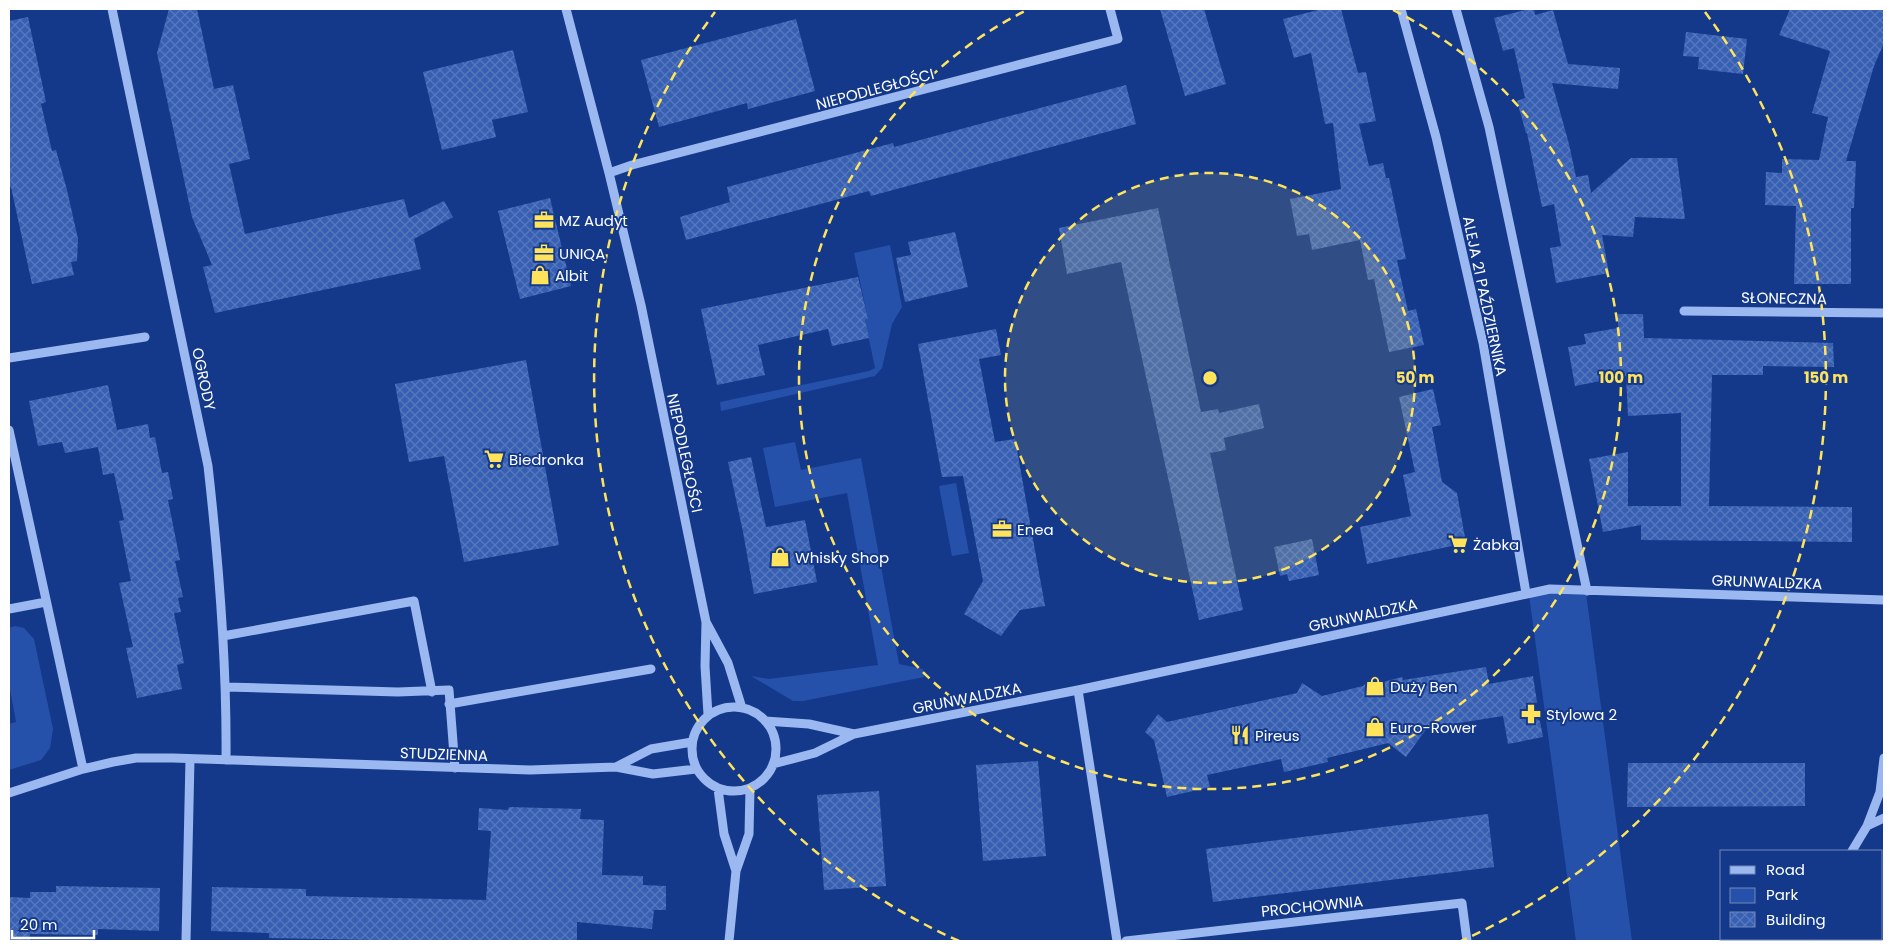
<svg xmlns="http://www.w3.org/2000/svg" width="1893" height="950" font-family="Poppins,sans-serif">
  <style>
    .green { fill: #2651aa }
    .building { fill: url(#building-cross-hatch) }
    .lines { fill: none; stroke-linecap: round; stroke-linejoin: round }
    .minor { stroke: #9cb8f0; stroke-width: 9 }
    .ring { fill: none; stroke: #ffe45b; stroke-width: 2.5; stroke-dasharray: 9 6 }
    .labels { text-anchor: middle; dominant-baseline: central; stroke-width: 4; stroke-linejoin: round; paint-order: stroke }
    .street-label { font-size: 15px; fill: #fff; stroke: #14398b }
    .poi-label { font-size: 15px; fill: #fff; stroke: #14398b; text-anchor: start }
    .centre { fill: #ffe45b; stroke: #14398b; stroke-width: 2.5 }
    .ring-label { font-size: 15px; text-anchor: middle; font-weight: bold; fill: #ffe45b; stroke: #14398b; stroke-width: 4; stroke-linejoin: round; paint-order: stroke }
  </style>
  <defs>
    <pattern id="building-cross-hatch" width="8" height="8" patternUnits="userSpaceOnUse" patternTransform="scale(1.25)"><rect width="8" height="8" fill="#3860b2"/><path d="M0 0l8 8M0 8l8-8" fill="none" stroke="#5678be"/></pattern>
  </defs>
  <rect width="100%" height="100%" fill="#14398b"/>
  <!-- green -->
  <path class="green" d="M890,245l12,62 -10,17 -10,44 -7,8 -154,35 -1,-9 149,-31 6,-3 -10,-48 3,-1 -14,-66z
    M795,442l6,28 60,-12 38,206 24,5 1,8 -121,24h-10l-42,-25 18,3 109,-14 -31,-172 -72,14 -12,-59z
    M956,483l13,70 -17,3 -13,-70z
    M1550,589l36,4 46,348h-56l-47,-346z
    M15,626l9,2 10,11 19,90 -3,19 -9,12 -32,10v-46l7,-2 -7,-38v-56z"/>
  <!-- building -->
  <path class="building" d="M169,9h28l17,80 19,-4 17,74 -21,5 16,70 159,-35 5,19 35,-17 9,16 -39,22 7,30 -206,44 -12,-46 9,-2 -20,-48 -35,-164z
    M1160,9h44l22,75 -41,12z
    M1322,9h19l17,64 8,-1 10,49 -17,3 10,42 14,-3 3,15h3l17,81 -9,1 11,51 8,-2 8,36 -35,7 -15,-73 -6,1 -8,-40 -48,10 -3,-16 -12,2 -7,-37 51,-10 -8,-66 -8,1 -14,-71 -17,5 -11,-39z
    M1529,9h5l1,6 18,-5 15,54 52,4 -2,21 -66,-6 17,61 7,33 12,-2 3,18 40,-35h46l8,61 -50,-2 -2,20 -31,-2 7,38 -53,10 -6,-35 11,-2 -7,-42 -12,3 -15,-74h-1l-9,-32 8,-3 -11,-50 -11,3 -9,-33z
    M1790,9h94v34l-10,23 -28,95h10l-2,47h-3v76h-57l2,-78 -31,-1 1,-33 16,1v-14l37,1 9,-43 -16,-4 18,-62 -51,-16z
    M28,17l18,85 -5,2 11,47 4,-1 11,40 11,49 -1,22 -6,1 3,13 -42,9 -21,-97 -2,1v-167z
    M796,19l19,72 -67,18 -1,-6 -88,24 -18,-67z
    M1686,32l61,7 -4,35 -45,-5 1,-12 -16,-1z
    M513,50l15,62 -36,8 4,17 -54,13 -19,-78z
    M1126,85l10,39 -265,72 -2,-5 -183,49 -6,-23 50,-15 -3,-15 166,-44 1,4z
    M550,198l21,88 -51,13 -22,-88z
    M1158,208l43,204 17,-3 1,4 40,-9 5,24 -40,10 2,12 -16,3 33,157 -44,10 -78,-358 -54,12 -8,-46z
    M955,232l13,55 -63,15 -9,-44 15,-3 -3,-13z
    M858,277l10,42 -3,1 4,18 -37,8 -4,-17 -70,16 7,30 -48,10 -16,-76z
    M1618,314h25l1,24 189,5 1,24 -71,-1v9h-51l-3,131 143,1v35l-211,-2v-15l-38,7 -14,-73 39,-7v54h53v-93l-53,3 -2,-40 -51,10 -7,-39 18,-3 -2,-10 34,-6z
    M996,329l5,26 -22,4 16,83 20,-3 30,167 -25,4 -19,26 -37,-22 19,-33 -20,-105 -21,1 -24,-133z
    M526,360l33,185 -95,17 -20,-106 -35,6 -14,-78z
    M108,385l9,45 31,-6 2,14 5,-1 7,36 6,-1 5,27 -5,1 12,60 -5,1 8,36 -5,1 3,14 -7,1 10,50 -7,2 5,24 -45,9 -11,-50 7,-1 -14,-64 12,-2 -12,-60 5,-1 -10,-47 -11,2 -5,-28 -33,6 -3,-11 -24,4 -9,-45z
    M1433,389l8,36 -9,2 10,55 15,11 9,50 -99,21 -7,-37 51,-11 -8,-41 12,-3 -16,-75z
    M751,457l15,70 39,-7 12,62 -63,12 -11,-62 -15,-70z
    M1312,539l7,36 -30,6 -2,-7 -7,2 -6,-29z
    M1486,667l3,17 44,-8 4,26 -9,12 12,7 3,16 -35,7 -5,-28 -76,12 -21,29 -18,-14 -61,15 1,4 -44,10 -3,-13 -74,16 3,12 -43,10 -13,-57 -9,-8 13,-18 9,8 130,-29 5,-10 20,13 41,-10 3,-3 8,-2 5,2 23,-6 1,3z
    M1038,761l8,95 -63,5 -7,-96z
    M1628,763h177v43l-178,1z
    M879,791l7,95 -62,4 -7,-95z
    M509,807l72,2 -1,10 24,1 -2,55 41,1v9l23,1v24h-12l-2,19 -75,-7v19h-150l-158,-3v-5l-58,-2 1,-44 94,2v7l180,4 5,-69 -13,-1 1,-22 29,2z
    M1488,814l6,53 -281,35 -7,-53z
    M56,886l104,2 -1,43 -61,-2v6l-68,-1v6h-21v-43l21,1v-6h26z"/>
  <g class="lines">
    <!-- minor -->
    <path class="minor" d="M112,9l96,457c11,98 19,196 18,294
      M566,9l43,164 32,132 65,317 -1,44 3,49
      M1401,9l35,128 47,206 43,250
      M1456,9l33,118 98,464
      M609,173l23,-8 486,-126 -8,-30
      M1684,311l200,2
      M9,358l136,-21
      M9,430l74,339
      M9,609l37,-7
      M706,622l22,41 14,45
      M223,636l191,-35 18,91
      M226,687l172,5 51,-2 6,78
      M1078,690l39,251
      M449,704l202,-35
      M692 749a42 42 0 1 1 84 0a42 42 0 1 1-84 0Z
      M765,721l44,3 45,10
      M773,764l42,-11 39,-19 224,-44 472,-101 334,11
      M616,767l37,7 43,-5
      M718,789l6,45 12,37 -7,70
      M9,793l74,-24 30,-7 23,-4h37l357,12 86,-3 35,-18 41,-7
      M1867,826l17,-8
      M1852,851l15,-25 13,-34 4,-34
      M736,871l13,-37 1,-45
      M186,941l4,-182
      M1126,941l336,-38 5,38
      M1820,941l1,-2"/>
  </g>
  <!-- distance rings -->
  <circle cx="1210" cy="378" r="205" fill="#ffe45b" fill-opacity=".12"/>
  <g class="ring">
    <circle cx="1210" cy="378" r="205"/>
    <path d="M1393 10A411 411 0 1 1 1027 10"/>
    <path d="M959 941A616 616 0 0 1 715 12M1705 12A616 616 0 0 1 1461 941"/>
  </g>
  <!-- icons -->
  <defs>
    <symbol id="office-bare" viewBox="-9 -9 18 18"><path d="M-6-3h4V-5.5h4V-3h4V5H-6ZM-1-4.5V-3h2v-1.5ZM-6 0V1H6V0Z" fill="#ffe45b" stroke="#14398b" stroke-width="2.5" paint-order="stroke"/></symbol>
    <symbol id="shop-bare" viewBox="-9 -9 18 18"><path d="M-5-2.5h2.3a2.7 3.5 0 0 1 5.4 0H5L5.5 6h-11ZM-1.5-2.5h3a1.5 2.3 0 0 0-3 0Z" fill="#ffe45b" stroke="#14398b" stroke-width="2.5" paint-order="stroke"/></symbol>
    <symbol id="supermarket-bare" viewBox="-9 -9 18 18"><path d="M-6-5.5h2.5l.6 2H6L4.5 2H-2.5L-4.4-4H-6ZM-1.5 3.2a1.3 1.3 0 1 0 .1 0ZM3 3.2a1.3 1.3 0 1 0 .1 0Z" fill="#ffe45b" stroke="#14398b" stroke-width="2.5" paint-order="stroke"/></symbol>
    <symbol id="pharmacy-bare" viewBox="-9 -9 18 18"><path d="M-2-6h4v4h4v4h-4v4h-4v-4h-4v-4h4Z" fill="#ffe45b" stroke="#14398b" stroke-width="2.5" paint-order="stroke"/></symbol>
    <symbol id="restaurant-bare" viewBox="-9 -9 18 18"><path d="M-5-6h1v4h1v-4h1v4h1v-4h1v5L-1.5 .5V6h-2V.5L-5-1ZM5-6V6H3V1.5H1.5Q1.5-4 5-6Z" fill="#ffe45b" stroke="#14398b" stroke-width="2.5" paint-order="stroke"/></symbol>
  </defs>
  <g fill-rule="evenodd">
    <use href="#office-bare" x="530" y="206" width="28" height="28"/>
    <use href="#office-bare" x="530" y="239" width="28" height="28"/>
    <use href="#shop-bare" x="526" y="261" width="28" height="28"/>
    <use href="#supermarket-bare" x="480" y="445" width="28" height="28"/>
    <use href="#office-bare" x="988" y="515" width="28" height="28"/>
    <use href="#supermarket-bare" x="1444" y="530" width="28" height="28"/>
    <use href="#shop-bare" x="766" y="543" width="28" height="28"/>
    <use href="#shop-bare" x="1361" y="672" width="28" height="28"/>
    <use href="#pharmacy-bare" x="1517" y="700" width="28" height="28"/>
    <use href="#shop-bare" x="1361" y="713" width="28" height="28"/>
    <use href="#restaurant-bare" x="1226" y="721" width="28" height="28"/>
  </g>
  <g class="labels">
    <!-- street labels -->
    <g class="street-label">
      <text transform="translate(875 89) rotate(-15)">NIEPODLEGŁOŚCI</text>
      <text transform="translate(1485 296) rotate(78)">ALEJA 21 PAŹDZIERNIKA</text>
      <text transform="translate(1784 298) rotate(1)">SŁONECZNA</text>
      <text transform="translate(204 379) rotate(78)">OGRODY</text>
      <text transform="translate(685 453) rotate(78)">NIEPODLEGŁOŚCI</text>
      <text transform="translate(1767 582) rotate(2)">GRUNWALDZKA</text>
      <text transform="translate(1363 615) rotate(-12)">GRUNWALDZKA</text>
      <text transform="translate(967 698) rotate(-11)">GRUNWALDZKA</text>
      <text transform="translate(444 754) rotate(2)">STUDZIENNA</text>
      <text transform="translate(1312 906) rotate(-6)">PROCHOWNIA</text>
    </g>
    <!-- poi labels -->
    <g class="poi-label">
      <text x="559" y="220">MZ Audyt</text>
      <text x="559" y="253">UNIQA</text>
      <text x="555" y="275">Albit</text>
      <text x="509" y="459">Biedronka</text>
      <text x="1017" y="529">Enea</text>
      <text x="1473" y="544">Żabka</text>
      <text x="795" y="557">Whisky Shop</text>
      <text x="1390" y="686">Duży Ben</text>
      <text x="1546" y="714">Stylowa 2</text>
      <text x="1390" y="727">Euro-Rower</text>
      <text x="1255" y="735">Pireus</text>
    </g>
  </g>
  <circle cx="1210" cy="378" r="8" class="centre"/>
  <g class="ring-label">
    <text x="1415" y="383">50 m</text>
    <text x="1621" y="383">100 m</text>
    <text x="1826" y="383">150 m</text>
  </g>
  <!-- border -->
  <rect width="1893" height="950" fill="none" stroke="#ffffff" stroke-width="20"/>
  <!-- legend -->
  <rect x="1720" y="850" width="162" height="90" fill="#14398b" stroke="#7288b9"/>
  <rect x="1730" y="866" width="25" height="8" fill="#9cb8f0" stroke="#7288b9"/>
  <text x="1766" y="875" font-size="15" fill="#ffffff">Road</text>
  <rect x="1730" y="888" width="25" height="15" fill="#2651aa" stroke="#7288b9"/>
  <text x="1766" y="900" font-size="15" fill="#ffffff">Park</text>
  <rect x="1730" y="912" width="25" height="15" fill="url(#building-cross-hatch)" stroke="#7288b9"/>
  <text x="1766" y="925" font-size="15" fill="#ffffff">Building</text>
  <!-- scale -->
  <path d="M12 930v8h82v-8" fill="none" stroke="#ffffff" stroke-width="2.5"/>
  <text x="20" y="930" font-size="15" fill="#ffffff" stroke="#14398b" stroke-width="4" paint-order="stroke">20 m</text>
</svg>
